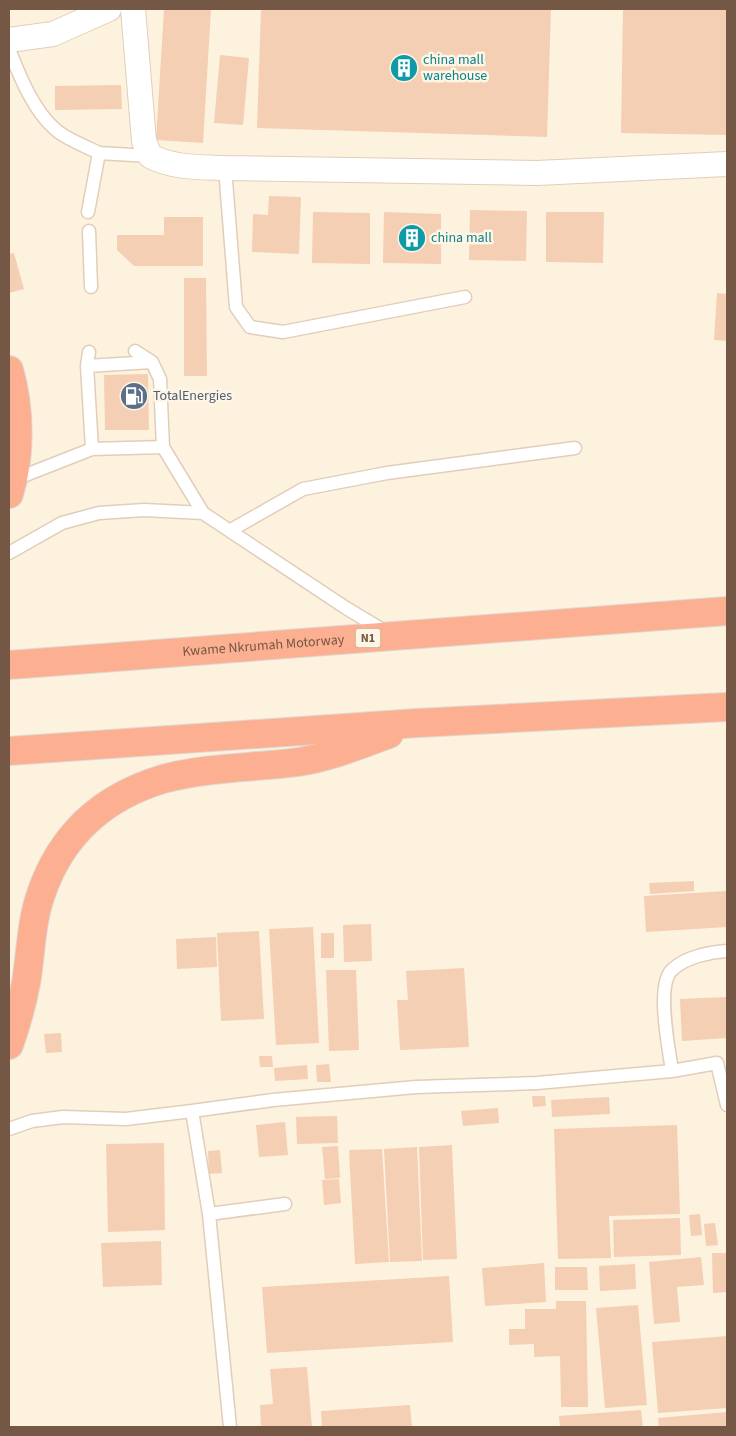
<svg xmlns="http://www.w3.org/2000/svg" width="736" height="1436" font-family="'Source Sans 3',sans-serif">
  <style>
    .building { fill: #f4cfb4 }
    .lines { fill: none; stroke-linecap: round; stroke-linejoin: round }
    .lane-casing { stroke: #e1ceba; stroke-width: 15 }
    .street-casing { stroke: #e1ceba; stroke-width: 26 }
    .highway-casing { stroke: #ded7d2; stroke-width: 30 }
    .lane { stroke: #fff; stroke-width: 12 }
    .street { stroke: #fff; stroke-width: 24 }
    .highway { stroke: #fcaf91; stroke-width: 28 }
    .labels { text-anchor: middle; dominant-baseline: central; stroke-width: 5; stroke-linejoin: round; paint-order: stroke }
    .shield { fill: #fff5e5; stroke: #9e8675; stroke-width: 1 }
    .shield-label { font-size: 12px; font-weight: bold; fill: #745745 }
    .culture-label { font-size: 14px; fill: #0d838f; stroke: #fff5e5; text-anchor: start }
    .service-label { font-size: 14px; fill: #4e5e75; stroke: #fff5e5; text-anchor: start }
    .street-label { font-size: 14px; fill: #745745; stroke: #fff5e5 }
  </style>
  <rect width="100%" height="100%" fill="#fdf2de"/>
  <!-- building -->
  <path class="building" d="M164,9h47l-8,134 -47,-3z
    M261,9h290l-4,128 -290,-9z
    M623,9h104v126l-106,-2z
    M220,55l29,3 -6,67 -29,-2z
    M121,85l1,24 -67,1v-24z
    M269,196l32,1 -2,57 -47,-2 1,-38 15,1z
    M470,210l57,1 -1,50 -57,-1z
    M313,212l57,1v51l-58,-1z
    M384,212l57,2v50l-58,-1z
    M546,212h58l-1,51 -57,-1z
    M164,217h39v49h-69l-17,-16v-15h47z
    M14,253l10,36 -15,4v-39z
    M184,278h22l1,98h-23z
    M717,293l10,1v47l-13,-1z
    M148,374l1,56h-44l-1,-55z
    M694,881v10l-44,3 -1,-11z
    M727,891v36l-81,5 -2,-36z
    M371,924l1,37 -28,1 -1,-37z
    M313,927l6,116 -43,2 -7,-116z
    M259,931l5,88 -43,2 -4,-88z
    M321,933h13v25h-13z
    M216,937l1,30 -40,2 -1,-30z
    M464,968l5,79 -69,3 -3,-50h11l-2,-29z
    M326,970h30l3,80 -30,1z
    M727,997v41l-45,3 -2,-42z
    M61,1033l1,19 -16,1 -2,-19z
    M259,1056h13l1,11h-13z
    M329,1064l2,18h-14l-1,-17z
    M307,1065l1,14 -33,2 -1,-13z
    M532,1096h13l1,10 -13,1z
    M609,1097l1,17 -58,3 -1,-17z
    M498,1108l1,15 -36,3 -2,-15z
    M337,1116l1,27 -41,1 -1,-27z
    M285,1122l3,33 -29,2 -3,-32z
    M677,1125l3,89 -71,2 2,42 -53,1 -4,-130z
    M164,1143l1,87 -57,2 -2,-88z
    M452,1145l5,114 -34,1 -4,-113z
    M338,1146l2,32 -15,1 -3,-32z
    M417,1147l5,114 -32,1 -6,-113z
    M382,1149l7,113 -34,2 -6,-114z
    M220,1150l2,23 -13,1 -1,-23z
    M339,1179l2,24 -17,2 -2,-25z
    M700,1214l2,21 -11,1 -2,-21z
    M680,1218l1,37 -67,2 -1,-37z
    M715,1223l3,22 -12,1 -2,-22z
    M161,1241l1,44 -59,2 -2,-44z
    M712,1253h15v39l-14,1z
    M701,1257l3,28 -27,2 3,35 -26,2 -5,-62z
    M544,1263l2,39 -61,4 -3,-38z
    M635,1264l1,25 -36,2 -1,-25z
    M555,1267h32l1,23h-33z
    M449,1276l4,66 -186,11 -5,-66z
    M556,1301h30l2,106h-27l-1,-51 -26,1v-13l-25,1v-16h16v-20h31z
    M638,1305l9,100 -42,3 -9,-100z
    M727,1336v72l-69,5 -6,-71z
    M307,1367l5,60h-51l-1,-22 13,-1 -3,-35z
    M410,1405l2,22h-90l-1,-16z
    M641,1410l2,17h-83l-1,-11z
    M727,1412v14l-68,1 -1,-9z"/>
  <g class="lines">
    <defs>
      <path id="lane" d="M9,49c11,28 27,69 54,86 11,7 24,12 36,18l-11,59
        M99,153l51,3
        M225,168l11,139 14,20 33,5 182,-35
        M89,231l2,56
        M135,351l17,11 8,17 3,68
        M89,352l-2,14 5,83
        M87,366l65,-4
        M13,480l79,-31 71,-2 40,66
        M231,530l72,-41 84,-16 188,-25
        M9,553l53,-30 37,-10 45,-3 59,3 143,95 40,24
        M672,1071c-3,-22 -17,-88 1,-102 13,-12 37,-17 54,-18
        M9,1129l23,-8 31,-4 63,2 66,-8
        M209,1214l76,-10
        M230,1427l-21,-213 -17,-103 81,-11 143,-13 121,-4 135,-12 45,-8 10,42"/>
      <path id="street" d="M133,9l11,132 6,15c23,12 49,11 75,12l312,5 190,-9
        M9,40l44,-6 56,-25"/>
      <g id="highway">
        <path d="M9,370c11,38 12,86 0,124"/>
        <path id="s1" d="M9,665l718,-54"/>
        <path d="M9,751l408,-28 310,-16"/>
        <path d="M9,1045c7,-20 13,-41 17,-62 5,-30 5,-61 15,-89 20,-59 62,-97 122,-115 43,-12 91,-11 135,-17 32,-5 61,-17 91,-28"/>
      </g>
    </defs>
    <!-- lane casing -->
    <use href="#lane" class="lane-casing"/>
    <!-- street casing -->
    <use href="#street" class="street-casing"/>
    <!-- highway casing -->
    <use href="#highway" class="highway-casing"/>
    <!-- lane -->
    <use href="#lane" class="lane"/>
    <!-- street -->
    <use href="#street" class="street"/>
    <!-- highway -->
    <use href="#highway" class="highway"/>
  </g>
  <!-- icons -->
  <defs>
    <symbol id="building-disc" viewBox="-11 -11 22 22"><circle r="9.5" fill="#0f9aa8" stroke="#fff5e5"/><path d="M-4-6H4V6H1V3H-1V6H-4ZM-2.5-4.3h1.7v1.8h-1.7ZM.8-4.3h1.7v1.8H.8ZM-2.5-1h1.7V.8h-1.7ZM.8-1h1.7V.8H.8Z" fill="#fff"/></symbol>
    <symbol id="fuel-disc" viewBox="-11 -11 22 22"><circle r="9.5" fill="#5c6f8a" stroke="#fff5e5"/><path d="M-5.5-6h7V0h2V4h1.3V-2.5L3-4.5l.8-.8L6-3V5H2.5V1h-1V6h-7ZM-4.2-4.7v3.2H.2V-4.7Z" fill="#fff"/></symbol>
  </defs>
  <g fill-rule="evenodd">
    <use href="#building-disc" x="388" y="52" width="32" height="32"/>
    <use href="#building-disc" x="396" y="222" width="32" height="32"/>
    <use href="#fuel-disc" x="118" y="380" width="32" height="32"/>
  </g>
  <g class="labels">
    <!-- shield labels -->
    <rect class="shield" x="355.5" y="628.5" width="25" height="19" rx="4"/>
    <g class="shield-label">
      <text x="368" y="638">N1</text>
    </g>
    <!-- culture labels -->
    <g class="culture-label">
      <text x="423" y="60">china mall<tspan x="423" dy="16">warehouse</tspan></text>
      <text x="431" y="238">china mall</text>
    </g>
    <!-- service labels -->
    <g class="service-label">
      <text x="153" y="396">TotalEnergies</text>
    </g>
    <!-- street labels -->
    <g class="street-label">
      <text stroke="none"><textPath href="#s1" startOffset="255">Kwame Nkrumah Motorway</textPath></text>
    </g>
  </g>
  <!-- border -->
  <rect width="736" height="1436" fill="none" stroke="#745745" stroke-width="20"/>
</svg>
